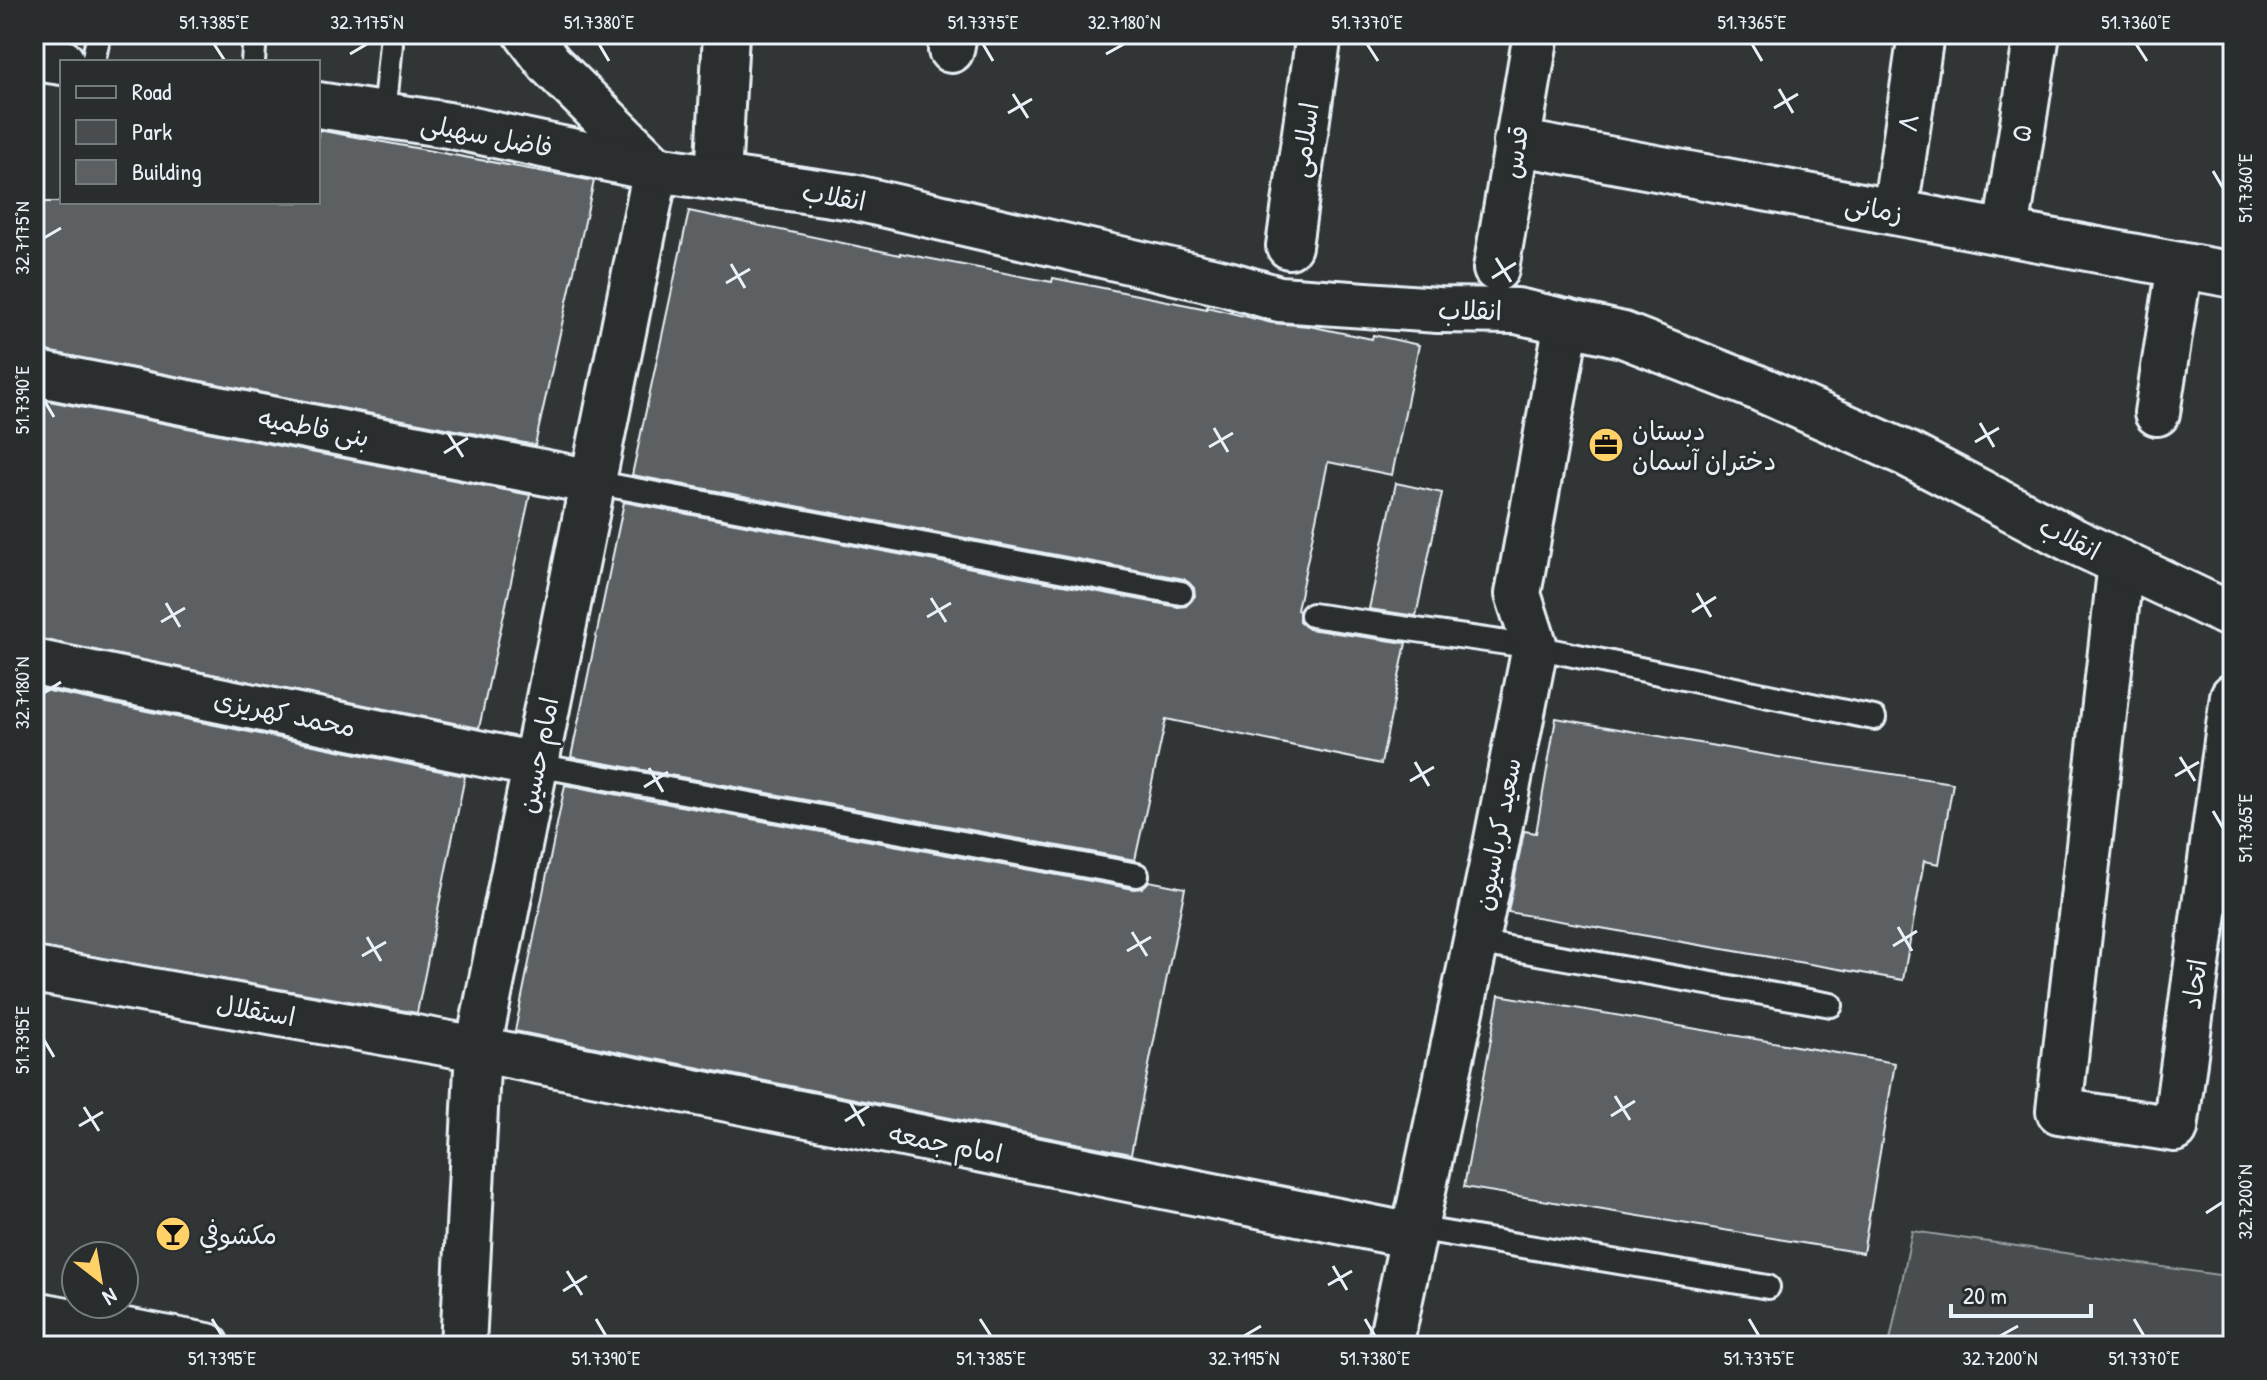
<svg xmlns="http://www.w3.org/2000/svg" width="2267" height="1380" font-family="'Patrick Hand','Playpen Sans Arabic',sans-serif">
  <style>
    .green { fill: #494d4f; stroke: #989fa4; stroke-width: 2 }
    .building { fill: #5c6063; stroke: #e8f1f8; stroke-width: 2 }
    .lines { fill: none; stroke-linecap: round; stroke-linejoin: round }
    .lane-casing { stroke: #e8f1f8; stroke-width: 28 }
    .street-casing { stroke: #e8f1f8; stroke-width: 50 }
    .secondary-casing { stroke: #e8f1f8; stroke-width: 50 }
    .lane { stroke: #2a2d2e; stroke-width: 22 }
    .street { stroke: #2a2d2e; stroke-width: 44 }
    .secondary { stroke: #2a2d2e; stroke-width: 44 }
    .ticks { fill: none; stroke: #e8f1f8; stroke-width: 3 }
    .labels { text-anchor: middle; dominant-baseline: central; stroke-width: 6; stroke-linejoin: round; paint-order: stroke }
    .street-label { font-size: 26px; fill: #e8f1f8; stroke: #2a2d2e }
    .poi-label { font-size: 26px; fill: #e8f1f8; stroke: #2a2d2e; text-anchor: start }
    .neatline { fill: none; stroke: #e8f1f8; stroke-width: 3 }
    .ticks-label { font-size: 20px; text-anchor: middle; fill: #e8f1f8 }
  </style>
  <rect width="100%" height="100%" fill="#323536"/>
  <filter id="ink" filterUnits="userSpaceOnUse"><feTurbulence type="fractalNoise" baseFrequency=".0125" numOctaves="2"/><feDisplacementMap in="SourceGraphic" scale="16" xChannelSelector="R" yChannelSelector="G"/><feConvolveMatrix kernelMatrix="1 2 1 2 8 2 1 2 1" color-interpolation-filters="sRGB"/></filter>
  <g filter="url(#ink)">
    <!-- green -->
    <path class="green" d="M1912,1231l321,46v69h-344z"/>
    <!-- building -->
    <path class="building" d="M318,130l276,51 -59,264 -501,-96v-147h284z
      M689,211l211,44v-2l152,29 1,-4 154,31v-2l65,16 37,3 63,13 1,-4 46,10 -27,130 -64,-13 -31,148 2,1v10l10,8 97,14 -25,121 -215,-45 -31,141 -564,-103 53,-255 554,105 8,-1 9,-10 -1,-8 -10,-9 -552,-104z
      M34,398l496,97 -51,233 -445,-90z
      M1396,483l46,10 -26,123 -47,-7z
      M34,688l431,88 -48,237 -383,-67z
      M1556,718l228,40 169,25 -14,81 -15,-3 -21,119 -395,-68 16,-81 12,2z
      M565,785l569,104 8,-1 7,-7 36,7 -54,266 -616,-123z
      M1499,995l396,68 -32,190 -399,-66z"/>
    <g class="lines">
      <defs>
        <path id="lane" d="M93,62l6,-28
          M253,62l2,-28
          M384,115l7,-71
          M593,482l588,111
          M1312,615l223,32 339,71
          M536,765l601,110
          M1475,942l356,63
          M1415,1228l353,59"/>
        <path id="street" d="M951,50l3,-16
          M1516,142l717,133
          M718,178l8,-144
          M1895,212l26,-178
          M2006,232l31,-198
          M1289,246l30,-212
          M1496,269l40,-235
          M34,373l559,109
          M2157,413l23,-148
          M2121,563l-62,548 116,18 58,-433
          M34,662l502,103
          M34,970l444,79 935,187
          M34,1314l173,32
          M463,1346l15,-297 178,-880 -106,-105 -23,-30
          M1390,1346l102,-481 43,-218 -17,-53 49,-272"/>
        <path id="secondary" d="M34,58l28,4
          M318,105l130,20 208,44 196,28 376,87 51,15 159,11 79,1 106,24 133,52 151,67 167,87 159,75"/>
      </defs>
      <!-- lane casing -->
      <use href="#lane" class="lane-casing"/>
      <!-- street casing -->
      <use href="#street" class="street-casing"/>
      <!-- secondary casing -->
      <use href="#secondary" class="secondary-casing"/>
      <!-- lane -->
      <use href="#lane" class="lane"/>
      <!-- street -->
      <use href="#street" class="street"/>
      <!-- secondary -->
      <use href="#secondary" class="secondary"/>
    </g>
  </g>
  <!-- ticks -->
  <path class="ticks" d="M214,44l11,17M599,44l10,17M983,44l10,17M1367,44l11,17M1752,44l10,17M2136,44l11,17M350,54l17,-10M1106,54l18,-10M1779,89l14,24M1013,94l15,24M1774,108l24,-14M1008,113l24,-14M2213,171l10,17M44,238l17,-10M1496,258l15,24M731,264l14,24M1492,278l24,-15M726,283l24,-14M44,400l10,17M1980,423l14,24M1214,428l14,24M448,433l15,24M1975,442l24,-14M1209,447l24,-14M444,453l24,-15M1697,593l14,24M931,598l15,24M166,603l14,24M1692,612l24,-15M927,617l24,-14M161,622l24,-14M44,693l17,-11M2180,757l15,24M1415,762l14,24M649,768l14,24M2175,776l24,-14M1410,781l24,-14M644,787l24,-15M2213,811l10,17M1898,927l14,24M1132,932l15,24M367,937l14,24M1893,946l24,-15M1127,951l24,-14M362,956l24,-14M44,1040l10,17M1615,1096l15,24M850,1102l14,24M84,1107l15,24M1611,1116l24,-15M845,1121l24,-15M79,1126l24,-14M2206,1213l17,-11M1333,1266l14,24M567,1271l15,24M1328,1285l24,-14M563,1291l24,-15M212,1319l10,17M596,1319l10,17M980,1319l11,17M1365,1319l10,17M1749,1319l10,17M2134,1319l10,17M1244,1336l17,-10M2000,1336l18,-10"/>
  <!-- icons -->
  <defs>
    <symbol id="office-disc" viewBox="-11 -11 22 22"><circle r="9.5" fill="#ffd166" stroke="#2a2d2e"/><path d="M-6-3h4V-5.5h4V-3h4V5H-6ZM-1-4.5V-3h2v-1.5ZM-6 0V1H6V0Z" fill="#111"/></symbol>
    <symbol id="bar-disc" viewBox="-11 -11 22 22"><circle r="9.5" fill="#ffd166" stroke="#2a2d2e"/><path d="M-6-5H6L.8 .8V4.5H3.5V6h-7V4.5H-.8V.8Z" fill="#111"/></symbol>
  </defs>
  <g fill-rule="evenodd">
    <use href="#office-disc" x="1586" y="425" width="40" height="40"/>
    <use href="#bar-disc" x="153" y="1214" width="40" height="40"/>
  </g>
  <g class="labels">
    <!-- street labels -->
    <g class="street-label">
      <text transform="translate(1908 123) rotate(-82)">۸</text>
      <text transform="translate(2021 133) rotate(-81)">۵</text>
      <text transform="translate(487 135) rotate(11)">فاضل سهیلی</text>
      <text transform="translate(1304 140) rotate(-82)">اسلامی</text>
      <text transform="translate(1515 152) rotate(-81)">قدس</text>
      <text transform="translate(834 196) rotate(10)">انقلاب</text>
      <text transform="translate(1874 208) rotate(10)">زمانی</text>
      <text transform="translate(1470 310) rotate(1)">انقلاب</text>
      <text transform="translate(314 427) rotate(11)">بنی فاطمیه</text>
      <text transform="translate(2070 538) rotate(27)">انقلاب</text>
      <text transform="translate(285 713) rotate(12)">محمد کهریزی</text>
      <text transform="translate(538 755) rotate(-79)">امام حسین</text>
      <text transform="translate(1497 834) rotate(-79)">سعید کرباسیون</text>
      <text transform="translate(2194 984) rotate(-82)">اتحاد</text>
      <text transform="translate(256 1010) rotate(10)">استقلال</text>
      <text transform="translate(946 1143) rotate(11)">امام جمعه</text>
    </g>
    <!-- poi labels -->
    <g class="poi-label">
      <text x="1632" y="430">دبستان<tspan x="1632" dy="30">دختران آسمان</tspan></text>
      <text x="199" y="1234">مكشوفي</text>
    </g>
  </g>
  <!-- margin -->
  <rect width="2267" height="1380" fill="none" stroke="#2a2d2e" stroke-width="88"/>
  <!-- legend -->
  <rect x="60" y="60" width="260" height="144" fill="#2a2d2e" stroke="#767b7f" stroke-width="2"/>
  <rect x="76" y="86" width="40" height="12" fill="#2a2d2e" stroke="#767b7f" stroke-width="2"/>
  <text x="132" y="100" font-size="24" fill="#e8f1f8">Road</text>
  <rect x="76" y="120" width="40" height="24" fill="#494d4f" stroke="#767b7f" stroke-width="2"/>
  <text x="132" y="140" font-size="24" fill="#e8f1f8">Park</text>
  <rect x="76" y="160" width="40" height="24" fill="#5c6063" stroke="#767b7f" stroke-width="2"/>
  <text x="132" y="180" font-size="24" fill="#e8f1f8">Building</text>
  <!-- north arrow -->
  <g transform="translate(100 1280) rotate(149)"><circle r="38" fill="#2a2d2e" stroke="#767b7f" stroke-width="2"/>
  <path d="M0-6L14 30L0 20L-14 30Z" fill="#ffd166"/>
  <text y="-12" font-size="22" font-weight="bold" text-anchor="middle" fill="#e8f1f8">N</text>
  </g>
  <!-- scale -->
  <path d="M1951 1304v12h140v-12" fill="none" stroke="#e8f1f8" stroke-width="4"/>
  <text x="1963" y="1304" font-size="24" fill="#e8f1f8" stroke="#2a2d2e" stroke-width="6" paint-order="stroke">20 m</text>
  <rect x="44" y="44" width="2179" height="1292" class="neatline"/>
  <g class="ticks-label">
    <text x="214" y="29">51.7385°E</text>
    <text x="367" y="29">32.7175°N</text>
    <text x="599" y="29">51.7380°E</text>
    <text x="983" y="29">51.7375°E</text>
    <text x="1124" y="29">32.7180°N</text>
    <text x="1367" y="29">51.7370°E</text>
    <text x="1752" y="29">51.7365°E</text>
    <text x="2136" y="29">51.7360°E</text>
    <text transform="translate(2245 188) rotate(-90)" y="7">51.7360°E</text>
    <text transform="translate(22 238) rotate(-90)" y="7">32.7175°N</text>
    <text transform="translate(22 400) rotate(-90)" y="7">51.7390°E</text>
    <text transform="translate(22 693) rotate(-90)" y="7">32.7180°N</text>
    <text transform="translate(2245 828) rotate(-90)" y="7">51.7365°E</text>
    <text transform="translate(22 1040) rotate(-90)" y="7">51.7395°E</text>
    <text transform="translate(2245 1202) rotate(-90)" y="7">32.7200°N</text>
    <text x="222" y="1365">51.7395°E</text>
    <text x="606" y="1365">51.7390°E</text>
    <text x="991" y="1365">51.7385°E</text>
    <text x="1244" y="1365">32.7195°N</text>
    <text x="1375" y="1365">51.7380°E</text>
    <text x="1759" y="1365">51.7375°E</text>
    <text x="2000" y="1365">32.7200°N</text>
    <text x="2144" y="1365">51.7370°E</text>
  </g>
</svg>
